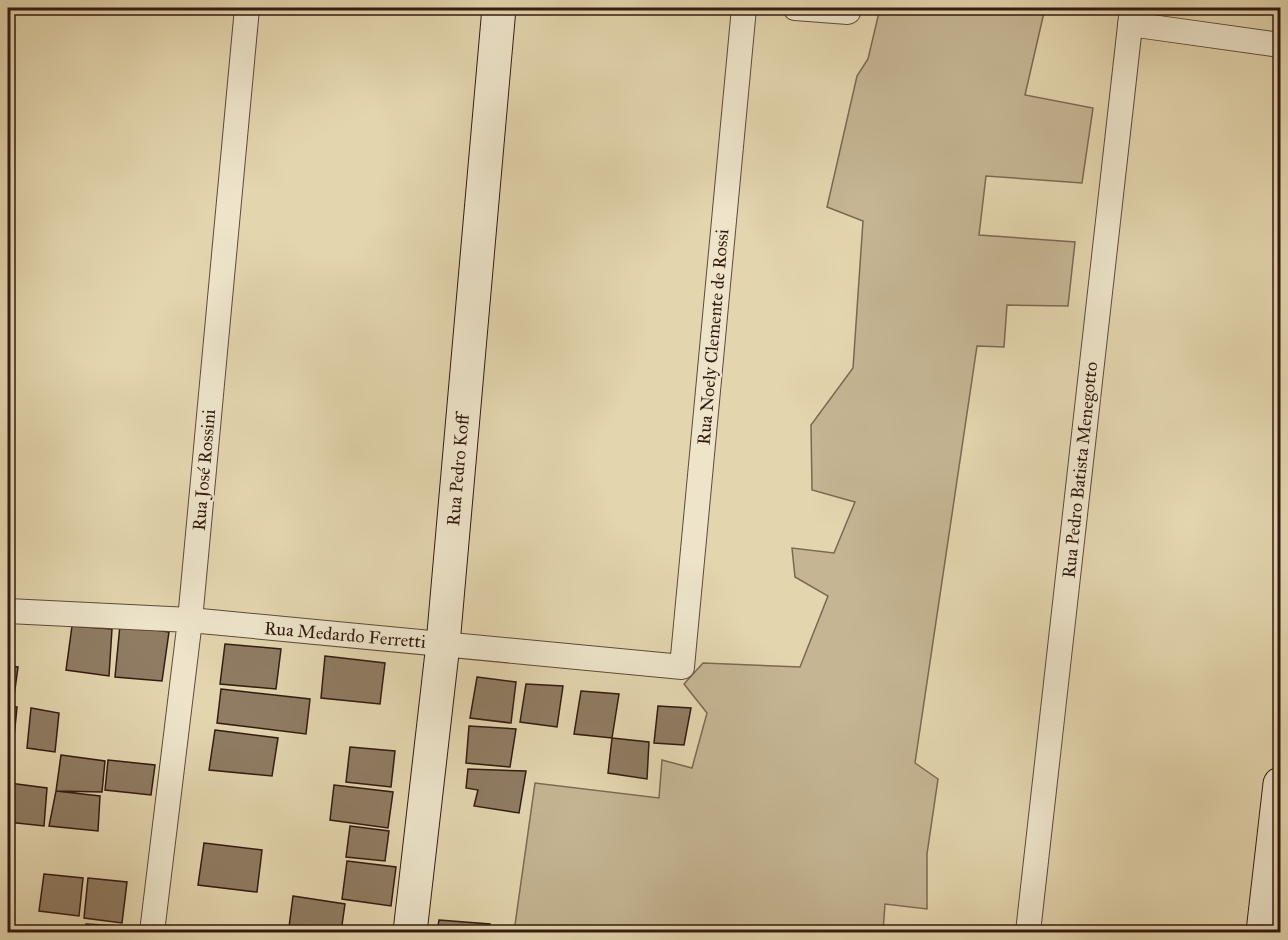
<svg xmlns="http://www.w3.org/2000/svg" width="1288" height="940" font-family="'IM FELL Great Primer',serif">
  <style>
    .green { fill: #c5b593; stroke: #7c6852; stroke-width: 1.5 }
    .building { fill: #8f7c63; stroke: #331b11; stroke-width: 1.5 }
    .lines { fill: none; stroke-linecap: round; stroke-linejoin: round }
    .street-casing { stroke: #5f4a38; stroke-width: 26 }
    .secondary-casing { stroke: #331b11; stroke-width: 35 }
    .street { stroke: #ede4ca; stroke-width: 24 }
    .secondary { stroke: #ede4ca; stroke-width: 33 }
    .labels { text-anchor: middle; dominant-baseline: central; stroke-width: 4.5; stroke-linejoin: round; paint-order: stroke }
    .street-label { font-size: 18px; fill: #331b11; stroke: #ede4ca }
  </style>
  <rect width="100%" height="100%" fill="#e3d5ae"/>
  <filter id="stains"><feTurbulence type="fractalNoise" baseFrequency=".00333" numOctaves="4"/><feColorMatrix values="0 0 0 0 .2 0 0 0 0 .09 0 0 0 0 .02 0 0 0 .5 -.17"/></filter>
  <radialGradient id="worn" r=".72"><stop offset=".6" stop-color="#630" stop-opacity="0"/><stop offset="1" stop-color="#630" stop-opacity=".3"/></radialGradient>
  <!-- green -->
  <path class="green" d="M880,8h165l-20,87 68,13 -11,75 -96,-7 -7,59 96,7 -7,64 -61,-1 -3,42 -27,-1 -62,417 23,16 -11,75v55l-42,-5 -2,28h-369l21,-149 124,15 3,-38 30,8 15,-55 -23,-29 19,-21 97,4 28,-71 -33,-19 -3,-29 42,5 21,-51 -43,-12 -1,-65 42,-57 10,-147 -36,-14 30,-131 11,-17z"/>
  <!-- building -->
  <path class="building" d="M120,625l49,7 -7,49 -47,-4z
    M72,626l40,3 -3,47 -43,-6z
    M225,644l56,5 -5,40 -56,-5z
    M325,656l60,7 -5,41 -59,-6z
    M8,666l10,1 -5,37 -5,-1z
    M477,677l39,5 -5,41 -41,-5z
    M526,684l37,2 -6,41 -37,-5z
    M221,689l89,10 -4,35 -89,-11z
    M581,691l38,3 -7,44 -38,-4z
    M658,706l33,2 -7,37 -30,-2z
    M8,707h9l-4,41h-5z
    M31,708l28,5 -4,39 -28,-4z
    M469,726l47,3 -6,38 -44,-4z
    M215,730l63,8 -6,38 -63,-6z
    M612,738l37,4 -2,37 -39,-6z
    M350,747l45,4 -4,36 -45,-5z
    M61,755l44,6 -3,31 -46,-1z
    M108,760l47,5 -4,30 -46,-5z
    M468,769l58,2 -7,42 -45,-7 4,-16 -12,-2z
    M9,783l38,5 -3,38 -36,-4z
    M334,785l59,7 -5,36 -58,-8z
    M56,791l44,5 -2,35 -49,-5z
    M350,826l39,5 -4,30 -39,-4z
    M204,843l58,7 -5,42 -59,-7z
    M347,861l49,6 -5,39 -49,-7z
    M44,874l39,4 -4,38 -40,-5z
    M88,878l39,4 -5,41 -38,-5z
    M293,896l52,8 -4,28 -52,-5z
    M439,920l51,4 -1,8h-52z
    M86,924l34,2 -1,6h-34z"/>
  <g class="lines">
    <defs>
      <path id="street" d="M795,8l53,4
        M1130,24l150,21
        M8,611l182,9 492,47 62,-659
        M152,932l38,-312 57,-612
        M1028,932l104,-924"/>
      <path id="secondary" d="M410,932l33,-288 56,-636
        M1263,932l17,-148"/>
    </defs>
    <!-- street casing -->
    <use href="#street" class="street-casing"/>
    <!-- secondary casing -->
    <use href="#secondary" class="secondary-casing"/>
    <!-- street -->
    <use href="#street" class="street"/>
    <!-- secondary -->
    <use href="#secondary" class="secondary"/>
  </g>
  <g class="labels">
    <!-- street labels -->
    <g class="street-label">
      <text transform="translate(713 337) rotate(-85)">Rua Noely Clemente de Rossi</text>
      <text transform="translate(204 470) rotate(-85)">Rua José Rossini</text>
      <text transform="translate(458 470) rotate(-85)">Rua Pedro Koff</text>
      <text transform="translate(1080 470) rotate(-84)">Rua Pedro Batista Menegotto</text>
      <text transform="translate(345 635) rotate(5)">Rua Medardo Ferretti</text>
    </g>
  </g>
  <!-- margin -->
  <rect width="1288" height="940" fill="none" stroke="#e3d5ae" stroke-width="30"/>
  <rect x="9" y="9" width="1270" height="922" fill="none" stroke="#331b11" stroke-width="3"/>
  <rect x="15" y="15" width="1258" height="910" fill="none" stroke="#331b11" stroke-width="1.5"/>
  <rect width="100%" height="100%" filter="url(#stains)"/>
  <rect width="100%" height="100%" fill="url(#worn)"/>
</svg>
